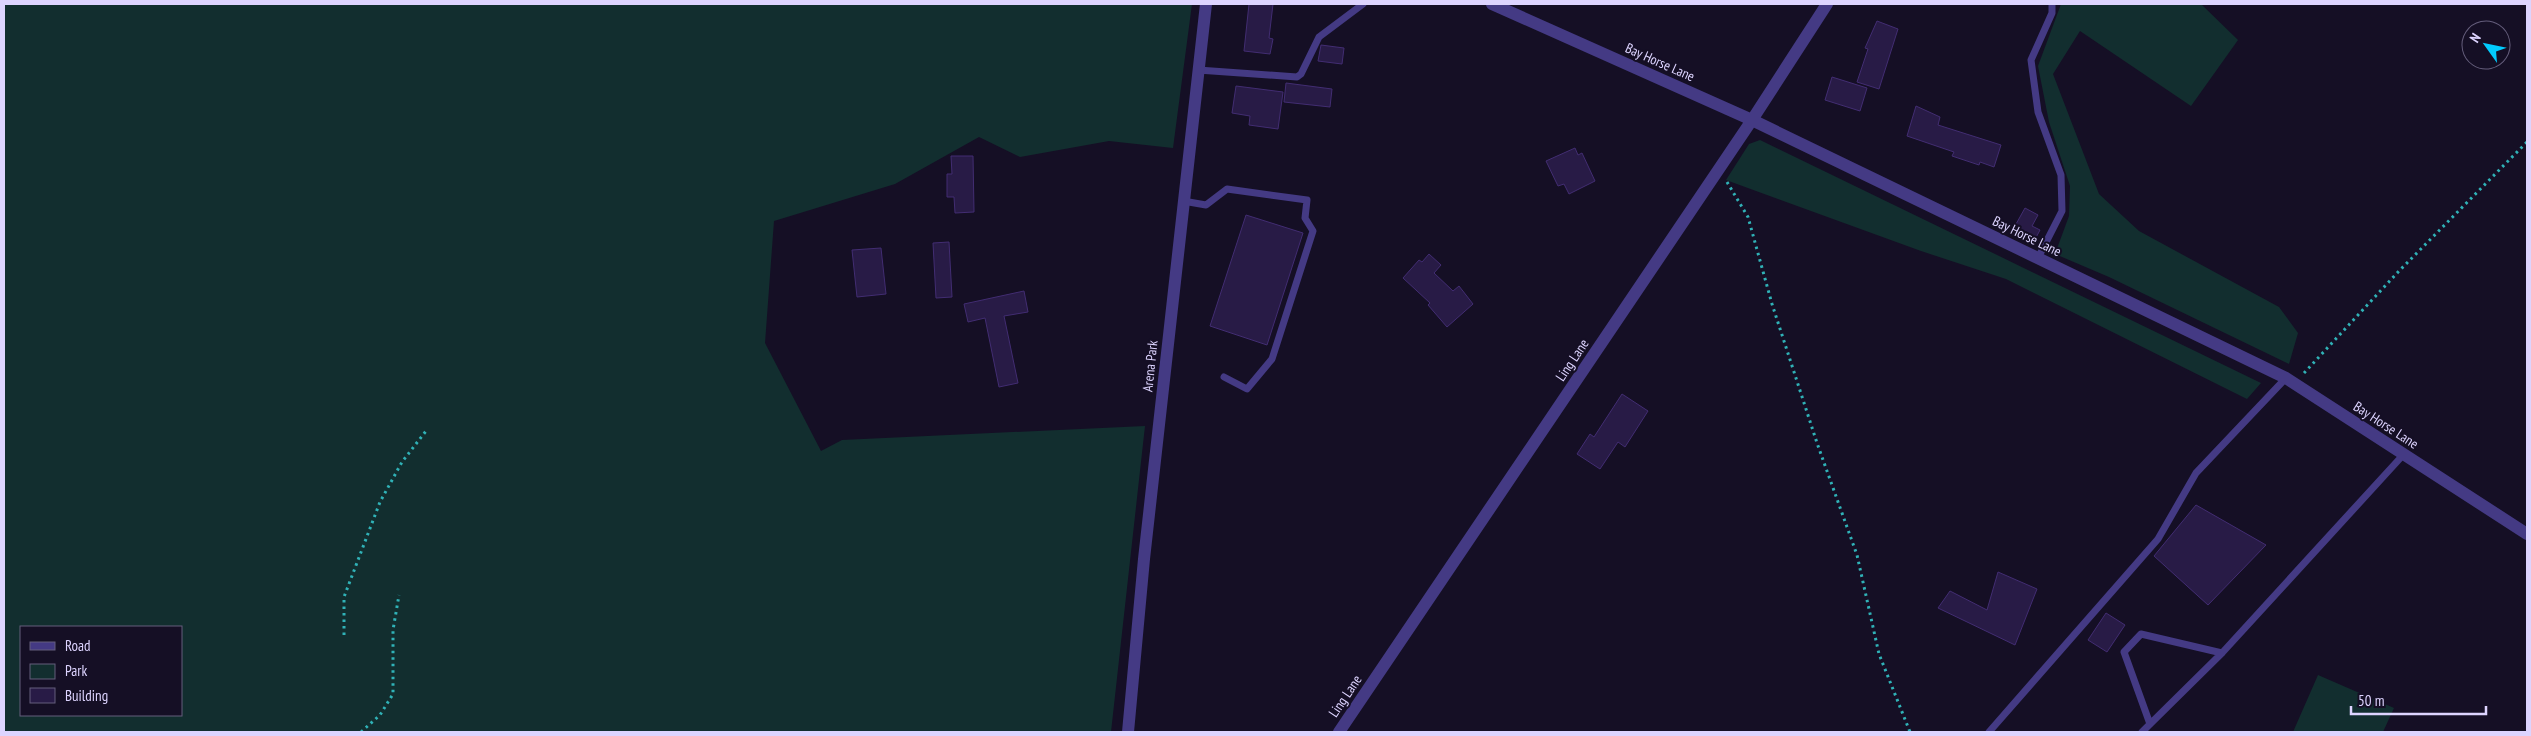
<svg xmlns="http://www.w3.org/2000/svg" width="2531" height="736" font-family="'PT Sans Narrow',sans-serif">
  <style>
    .green { fill: #122e2f; fill-rule: evenodd }
    .building { fill: #281b46; stroke: #422d72 }
    .lines { fill: none; stroke-linecap: round; stroke-linejoin: round }
    .path { stroke: #30b2b7; stroke-width: 3; stroke-dasharray: 2.5 4; stroke-linecap: butt }
    .service { stroke: #443a84; stroke-width: 7 }
    .minor { stroke: #443a84; stroke-width: 12 }
    .labels { text-anchor: middle; dominant-baseline: central; stroke-width: 4; stroke-linejoin: round; paint-order: stroke }
    .street-label { font-size: 14px; fill: #ddd4ff; stroke: #150f25 }
  </style>
  <rect width="100%" height="100%" fill="#150f25"/>
  <!-- green -->
  <path class="green" d="M4,4h1188l-19,144 -64,-7 -89,16 -41,-20 -84,47 -121,37 -9,122 56,108 21,-11 303,-14 -34,306h-1107zM181,627v88h-160v-88z
    M2061,4h140l37,36 -47,66 -111,-75 -27,43 46,120 40,37 140,76 19,26 -9,31 -180,-87 -54,-23 14,-38 1,-30 -21,-64 -11,-56z
    M1760,140l501,243 -14,16 -241,-120 -85,-28 -195,-71 23,-36z
    M2318,675l76,33 -11,24h-90z"/>
  <!-- building -->
  <path class="building" d="M1249,4h24l-4,34 4,1 -3,15 -26,-3z
    M1877,21l21,8 -19,60 -22,-7 11,-33 -3,-1z
    M1321,45l23,3 -2,16 -24,-3z
    M1832,77l35,11 -7,23 -35,-11z
    M1286,83l46,6 -2,18 -46,-5z
    M1236,86l47,6 -5,37 -29,-4 1,-9 -18,-3z
    M1916,106l24,11 -2,8 63,20 -7,22 -14,-5 -1,3 -27,-9 2,-4 -47,-16z
    M1575,148l3,7 4,-2 13,28 -26,13 -5,-10 -6,2 -12,-25z
    M951,156h22l1,56 -19,1 -1,-16h-7v-23h5z
    M2025,208l13,7 -6,11 8,4 -8,15 -21,-12z
    M1246,215l57,18 -36,112 -57,-19z
    M949,242l3,55 -16,1 -3,-55z
    M881,248l5,46 -29,3 -5,-47z
    M1429,254l12,11 -7,8 19,18 6,-5 14,18 -26,23 -19,-22 2,-2 -27,-25 16,-18 3,2z
    M1024,291l4,21 -24,4 14,67 -19,4 -14,-69 -17,4 -4,-18z
    M1622,394l26,17 -23,36 -7,-5 -18,27 -23,-15 13,-20 4,3z
    M2196,505l70,40 -58,60 -54,-49z
    M1998,572l39,17 -22,56 -77,-37 12,-17 37,19z
    M2106,613l19,12 -18,27 -19,-12z"/>
  <g class="lines">
    <!-- path -->
    <path class="path" d="M1727,182l21,35 24,87 45,139 40,112 22,99 31,78
      M2304,373l95,-102 128,-129
      M344,635v-38l36,-95 22,-40 24,-31
      M361,732l19,-17 13,-21v-64l6,-35"/>
    <!-- service -->
    <path class="service" d="M1198,70l99,7 4,-3 18,-37 44,-33
      M1183,201l23,4 21,-16 80,11 -2,18 8,13 -41,128 -25,30 -23,-12
      M2038,258l24,-47 -1,-36 -23,-63 -7,-52 21,-47v-9
      M2150,724l-26,-72 17,-18 81,19
      M1989,732l169,-193 38,-66 90,-95
      M2142,732l80,-79 182,-199"/>
    <!-- minor -->
    <path class="minor" d="M1492,4l260,116 534,258 241,156
      M1128,732l16,-173 62,-555
      M1339,732l413,-612 75,-116"/>
  </g>
  <g class="labels">
    <!-- street labels -->
    <g class="street-label">
      <text transform="translate(1660 62) rotate(24)">Bay Horse Lane</text>
      <text transform="translate(2027 236) rotate(26)">Bay Horse Lane</text>
      <text transform="translate(1572 360) rotate(-56)">Ling Lane</text>
      <text transform="translate(1150 366) rotate(-84)">Arena Park</text>
      <text transform="translate(2386 425) rotate(33)">Bay Horse Lane</text>
      <text transform="translate(1345 696) rotate(-56)">Ling Lane</text>
    </g>
  </g>
  <!-- border -->
  <rect width="2531" height="736" fill="none" stroke="#ddd4ff" stroke-width="10"/>
  <!-- legend -->
  <rect x="20" y="626" width="162" height="90" fill="#150f25" stroke="#655e7c"/>
  <rect x="30" y="642" width="25" height="8" fill="#443a84" stroke="#655e7c"/>
  <text x="65" y="651" font-size="15" fill="#ddd4ff">Road</text>
  <rect x="30" y="664" width="25" height="15" fill="#122e2f" stroke="#655e7c"/>
  <text x="65" y="676" font-size="15" fill="#ddd4ff">Park</text>
  <rect x="30" y="688" width="25" height="15" fill="#281b46" stroke="#655e7c"/>
  <text x="65" y="701" font-size="15" fill="#ddd4ff">Building</text>
  <!-- north arrow -->
  <g transform="translate(2486 45) rotate(303)"><circle r="24" fill="#150f25" stroke="#655e7c"/>
  <path d="M0-4L9 19L0 12L-9 19Z" fill="#02cbfd"/>
  <text y="-8" font-size="14" font-weight="bold" text-anchor="middle" fill="#ddd4ff">N</text>
  </g>
  <!-- scale -->
  <path d="M2351 706v8h135v-8" fill="none" stroke="#ddd4ff" stroke-width="2.5"/>
  <text x="2358" y="706" font-size="15" fill="#ddd4ff" stroke="#150f25" stroke-width="4" paint-order="stroke">50 m</text>
</svg>
